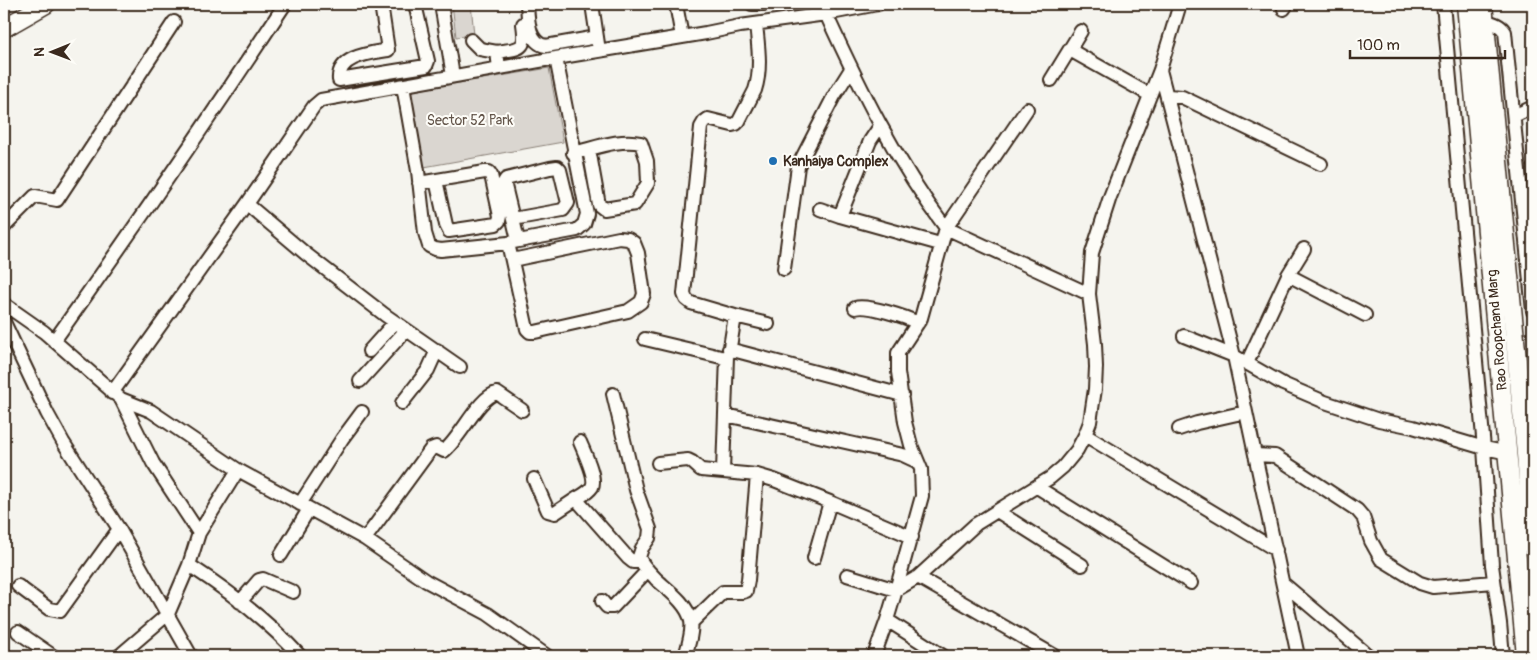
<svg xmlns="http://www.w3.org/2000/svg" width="1537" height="660" font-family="Pangolin,sans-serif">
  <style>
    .green { fill: #dad6d0; stroke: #8a8077 }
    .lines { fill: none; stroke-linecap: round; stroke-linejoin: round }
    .minor-casing { stroke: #3b2a1e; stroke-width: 16 }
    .secondary-casing { stroke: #3b2a1e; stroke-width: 21 }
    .minor { stroke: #fdfcf7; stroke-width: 12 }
    .secondary { stroke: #fdfcf7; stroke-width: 18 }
    .poi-dot { fill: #1f6fb2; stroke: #fdfcf7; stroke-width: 2 }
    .labels { text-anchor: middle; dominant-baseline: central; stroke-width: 4; stroke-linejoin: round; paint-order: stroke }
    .park-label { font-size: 14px; fill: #63554a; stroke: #fdfcf7 }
    .poi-label { font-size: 14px; font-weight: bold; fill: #3b2a1e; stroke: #fdfcf7; text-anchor: start }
    .street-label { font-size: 14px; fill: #3b2a1e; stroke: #fdfcf7 }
  </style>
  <rect width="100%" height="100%" fill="#f5f4ee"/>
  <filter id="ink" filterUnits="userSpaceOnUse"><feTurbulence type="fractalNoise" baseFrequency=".02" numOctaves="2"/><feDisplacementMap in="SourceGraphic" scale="10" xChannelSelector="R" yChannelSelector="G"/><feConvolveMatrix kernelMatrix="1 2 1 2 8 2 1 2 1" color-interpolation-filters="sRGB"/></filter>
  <g filter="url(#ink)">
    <!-- green -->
    <path class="green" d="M452,4h19l3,31 -18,2z
      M549,68l14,74 -139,25 -13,-76z"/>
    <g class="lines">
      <defs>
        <path id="minor" d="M381,4l7,46c-17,3 -51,6 -49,30l87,-14 2,-5 -13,-57
          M441,4l12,72
          M527,4c1,15 1,39 19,42l51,-9
          M592,4l6,40
          M676,4l6,33
          M752,4h12
          M1443,4l41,444 8,117 8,58 3,33
          M1284,9l3,-5
          M826,14c34,74 70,148 120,214l143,66
          M1484,21c9,2 16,3 21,11l28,279
          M756,24c2,21 6,45 -1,66 -5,10 -11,21 -16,31l-3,3 -4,1 -24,-6 -4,3 -3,5 -17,167 2,5 5,4 44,13 33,8
          M471,40l9,9 17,3
          M1070,50l80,45
          M499,68l-2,-16c23,-4 30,-1 26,-28
          M1160,70l74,286 64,300
          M1051,80l30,-49
          M403,86l15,85 7,62 4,13 6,3 6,1 67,-7 69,-13 7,-6 3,-10 -31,-156
          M1168,96l14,1 139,67
          M1514,116l19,-9
          M880,126l-10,15 -30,75 100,28
          M573,153c22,-5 47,-15 68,-10l6,18 1,22 -13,21 -31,5 -5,-4 -10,-56
          M419,183l66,-11h4l2,3 9,41 -1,5 -3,3 -47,7 -3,-6 -10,-45
          M247,204l59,50 79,61 75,52
          M820,209l20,7
          M513,219l50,-9 5,-7 -8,-33 -3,-3 -7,1 -44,11 -2,3 14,58
          M4,227l31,-31 22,4 117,-178
          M508,243l19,86 3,3h5l93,-21 13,-9 3,-8 -6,-41 -4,-10 -6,-4 -9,-1 -107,22
          M784,269l14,-103 36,-70 17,-27
          M1288,275l77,40
          M4,304l40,28 77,67 30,12 87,59 127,69 61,42 62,33 59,42
          M855,308c12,-4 51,9 63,15
          M4,322l43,91 16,29 56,87 72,127
          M1184,336l50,20 49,28 42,18 54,18 34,7 71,21 25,5
          M645,339l80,19 4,-5 6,-37
          M54,341c79,-111 156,-223 231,-337
          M729,349l173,46
          M369,351l26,-29
          M1247,363l41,-88 16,-26
          M360,381l46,-51
          M112,393l135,-189 67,-98 7,-6 235,-42 150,-25 34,-7 86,-12 52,-10
          M613,394l23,96 14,39 -1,9 -7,10 -3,9c3,9 11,15 17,22 12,11 32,25 35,42 2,11 -3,25 -6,35
          M121,399l32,64 46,70
          M402,403l26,-33 9,-20
          M726,415l177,40 15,7
          M1179,429l18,-6 49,-11
          M1085,435l191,115
          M1255,455l20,1 82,54 6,7 8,24 10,18 39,24 13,4 61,-5
          M658,463l30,-3 4,2 9,8 56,5 17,5 56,22 82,35
          M723,471l4,-115
          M534,479l14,32 7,2 21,-14 52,59 5,4h8
          M1037,487l154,96
          M576,499c5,-3 12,-6 16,-12 5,-9 -8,-35 -12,-45
          M300,504l42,-65 20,-27
          M997,511l85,54
          M365,539l66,-90 5,-2 8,4c16,-12 35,-55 53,-58l25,17
          M281,555l28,-46
          M814,558l16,-56
          M189,565c40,26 79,56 111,91
          M847,575l49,15 26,-94 -1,-27 -10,-24 -6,-23 -7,-50v-19l23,-35 25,-90 81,-119
          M918,577l137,79
          M1284,584l85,72
          M18,586l31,23 11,2 59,-82
          M602,601l5,6h6l35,-37
          M240,602l19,-22 4,-1 30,13
          M887,620l56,36
          M692,622l31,-30h20l3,-1 2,-11 9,-105
          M18,632l35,24
          M119,656l49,-42 21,-49 10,-32 39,-63
          M874,656l13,-36 9,-30 22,-13 58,-53 74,-46 13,-11 14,-17 8,-15 5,-13 5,-33 1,-22 -1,-23 -6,-50 3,-41 18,-56 50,-127 20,-66"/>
        <path id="secondary" d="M1466,4l60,652
          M1483,4l43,450 7,92
          M4,28l42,-24"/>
      </defs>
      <!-- minor casing -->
      <use href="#minor" class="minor-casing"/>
      <!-- secondary casing -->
      <use href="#secondary" class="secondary-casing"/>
      <!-- minor -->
      <use href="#minor" class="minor"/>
      <!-- secondary -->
      <use href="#secondary" class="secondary"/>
    </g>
  </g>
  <!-- markers -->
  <circle class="poi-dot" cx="773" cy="161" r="5"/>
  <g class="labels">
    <!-- park labels -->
    <g class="park-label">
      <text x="470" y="120">Sector 52 Park</text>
    </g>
    <!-- poi labels -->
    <g class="poi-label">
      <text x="783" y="161">Kanhaiya Complex</text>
    </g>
    <!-- street labels -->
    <g class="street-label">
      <text transform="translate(1497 330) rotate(-95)">Rao Roopchand Marg</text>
    </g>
  </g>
  <!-- margin -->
  <rect width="1537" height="660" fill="none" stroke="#fdfcf7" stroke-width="20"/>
  <rect x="10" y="10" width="1517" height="640" fill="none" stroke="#3b2a1e" stroke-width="2" filter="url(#ink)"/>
  <!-- north arrow -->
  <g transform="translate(52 52) rotate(269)" stroke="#fdfcf7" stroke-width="4" paint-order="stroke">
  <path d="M0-4L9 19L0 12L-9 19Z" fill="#3b2a1e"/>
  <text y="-8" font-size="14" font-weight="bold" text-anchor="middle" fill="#3b2a1e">N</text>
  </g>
  <!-- scale -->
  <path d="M1350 50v8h155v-8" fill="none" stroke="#3b2a1e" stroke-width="2.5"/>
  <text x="1357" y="50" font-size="15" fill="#3b2a1e" stroke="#fdfcf7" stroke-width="4" paint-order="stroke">100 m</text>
</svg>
